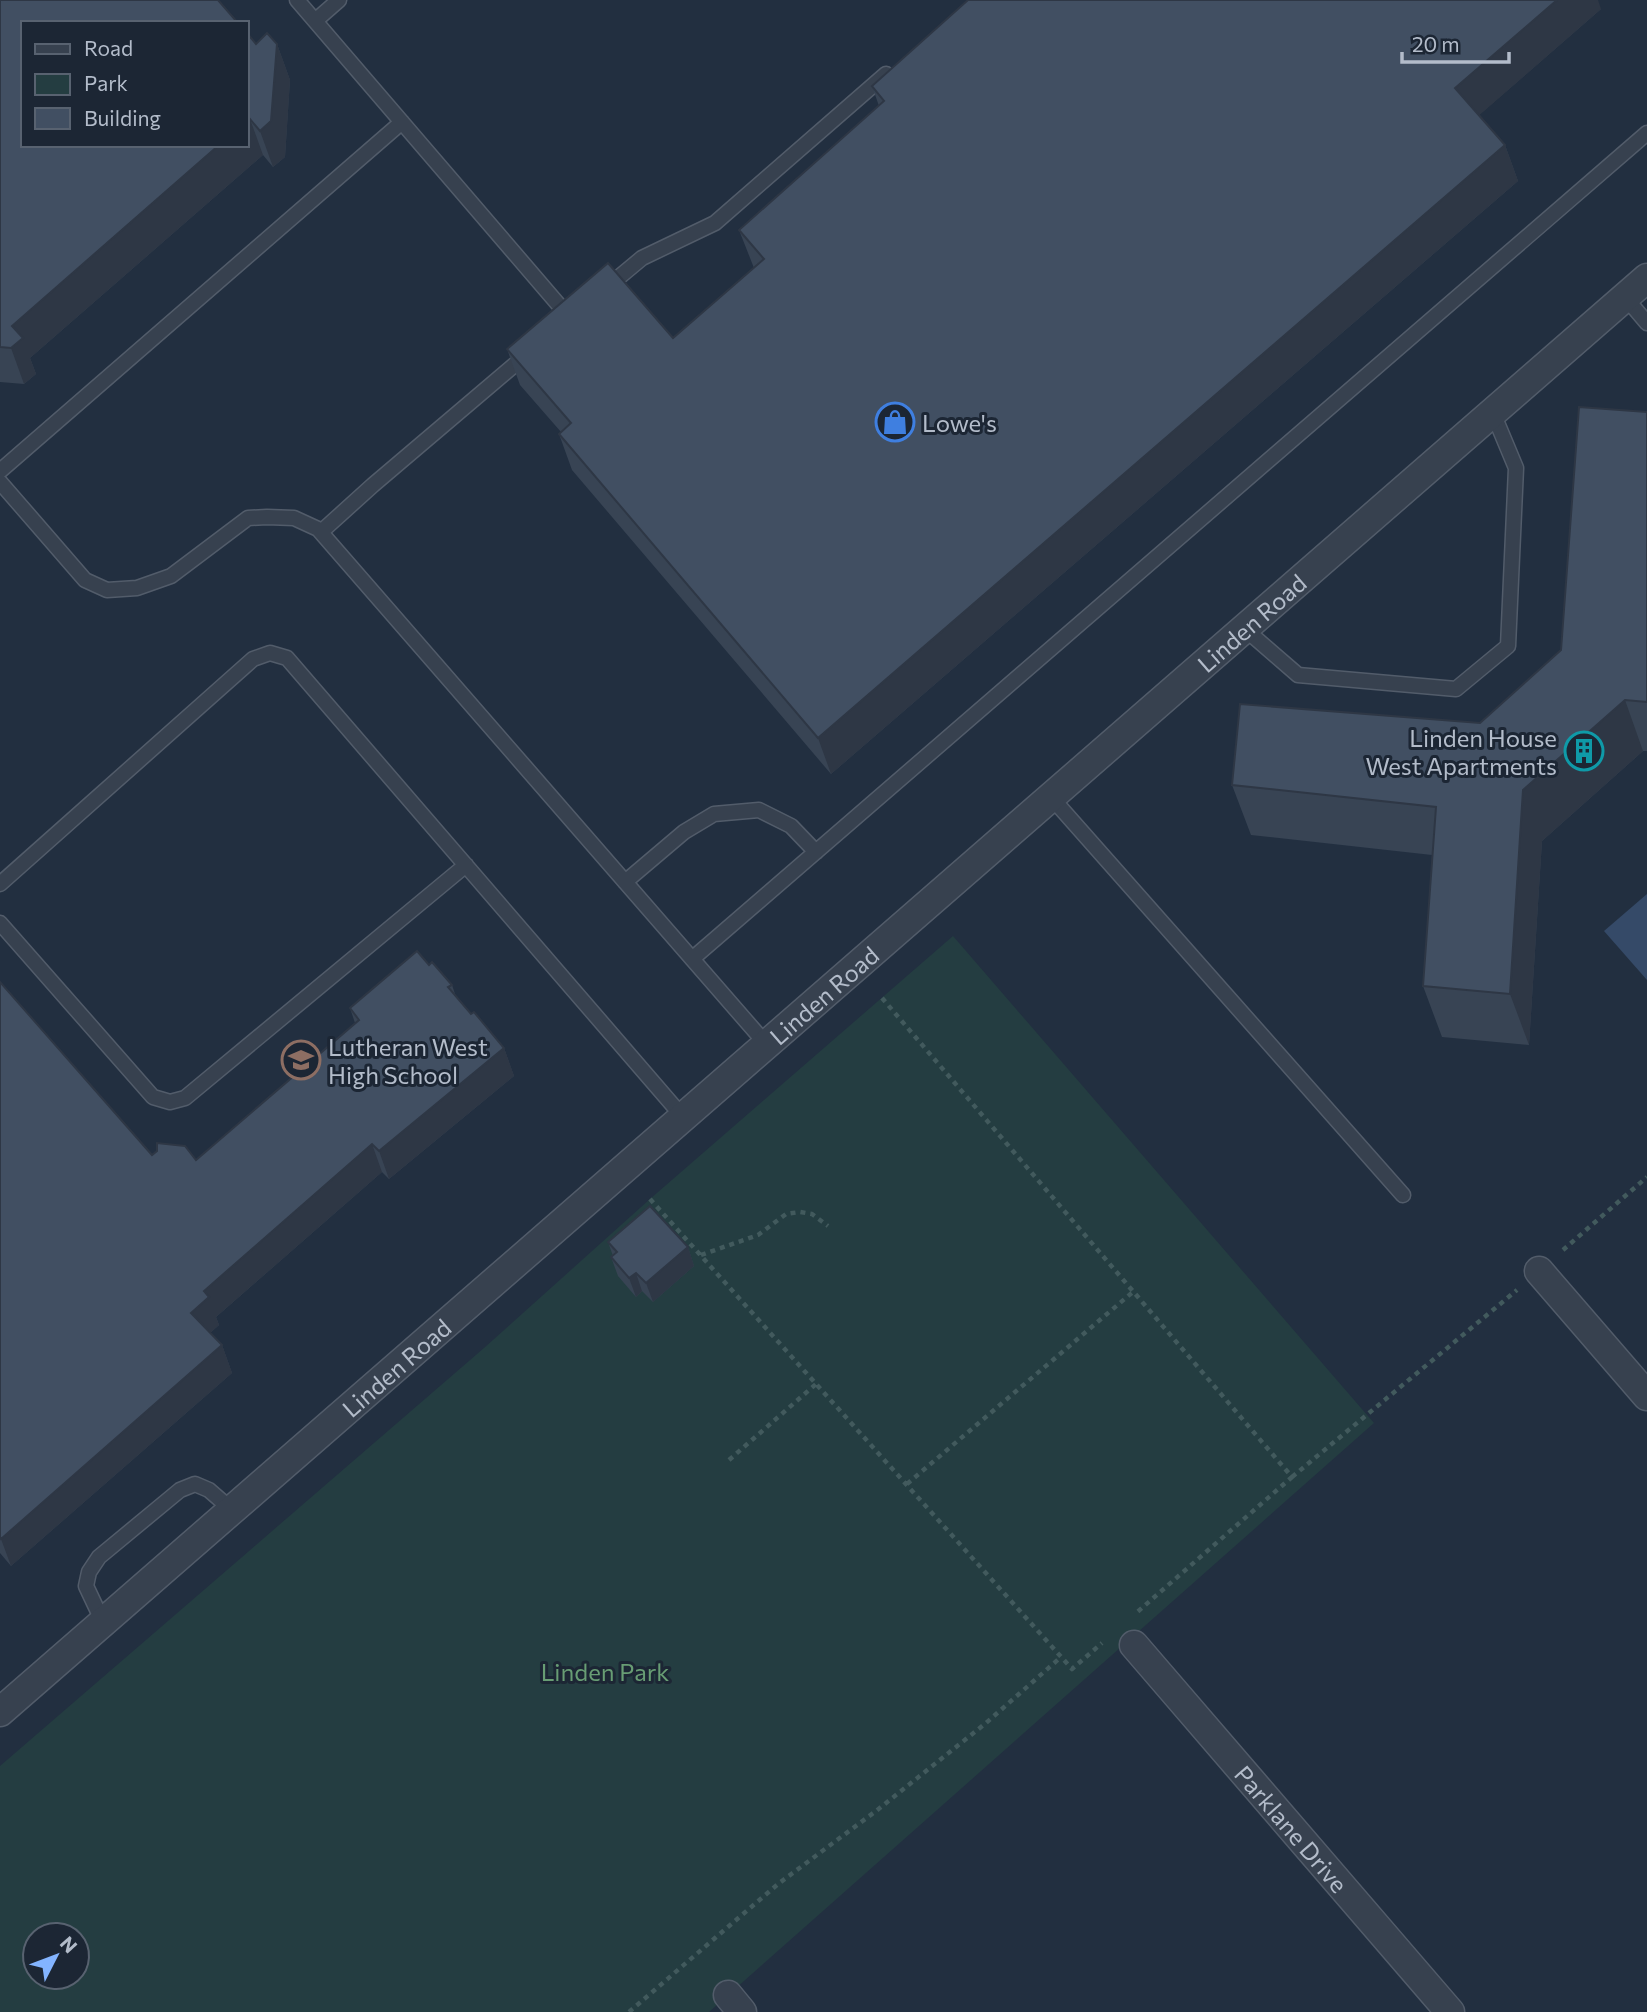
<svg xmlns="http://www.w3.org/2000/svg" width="1647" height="2012" font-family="Commissioner,sans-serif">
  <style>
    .green { fill: #243d41; fill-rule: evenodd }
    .water { fill: #354a68 }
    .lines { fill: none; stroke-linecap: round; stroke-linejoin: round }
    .lane-casing { stroke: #525c6a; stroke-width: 17 }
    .street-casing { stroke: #525c6a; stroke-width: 31 }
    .path { stroke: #425a5d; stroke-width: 4.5; stroke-dasharray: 5 5; stroke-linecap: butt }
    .lane { stroke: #37414f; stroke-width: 14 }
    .street { stroke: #37414f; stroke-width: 28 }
    .wall { fill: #384454 }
    .shaded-wall { fill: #2e3745 }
    .building { fill: #414f62; stroke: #2e3745; stroke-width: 2 }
    .labels { text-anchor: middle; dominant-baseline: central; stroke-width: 6; stroke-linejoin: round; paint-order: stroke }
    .poi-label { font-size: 24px; fill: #b3bcca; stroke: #1c2634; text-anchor: start }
    .street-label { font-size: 24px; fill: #b3bcca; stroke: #1c2634 }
    .park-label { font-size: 24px; fill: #689d74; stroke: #1c2634 }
  </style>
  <rect width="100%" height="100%" fill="#222f40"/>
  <!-- green -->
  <path class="green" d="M953,936l421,487 -665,589h-709v-246l484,-418 166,-149zM35,1935h42v42h-42z"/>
  <!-- water -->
  <path class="water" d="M1647,894v86l-43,-49z"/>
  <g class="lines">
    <defs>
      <path id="lane" d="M297,0l273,318
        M315,21l24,-21
        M606,288l36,-30 73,-35 171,-149
        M1625,297l22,26
        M0,471l402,-349
        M0,482l85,98 22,10 30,-2 34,-12 77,-58 19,-1 27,1 24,11 449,516
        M321,532l52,-47 153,-130
        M1245,629l53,46 158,14 52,-43 8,-178 -23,-55
        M1051,797l352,398
        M625,882l59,-50 30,-18 45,-4 32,16 25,26
        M0,884l253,-225 17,-6 17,5 396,459
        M0,923l153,174 17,5 15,-4 281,-233
        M692,959l955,-826
        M103,1622l-17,-36 3,-14 10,-15 81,-67 15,-6 14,6 23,20"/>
      <g id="street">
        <path d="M1539,1271l108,125"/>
        <path id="s1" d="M1134,1645l316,367"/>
        <path id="s2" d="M0,1712l1647,-1434"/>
        <path d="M728,1995l14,17"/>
      </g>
    </defs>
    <!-- lane casing -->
    <use href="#lane" class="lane-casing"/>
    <!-- street casing -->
    <use href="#street" class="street-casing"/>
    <!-- path -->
    <path class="path" d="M882,998l410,479 -157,137
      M650,1199l422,470 30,-26
      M1563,1250l84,-73
      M701,1255l57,-20 28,-21 14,-2 12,2 16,12
      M729,1460l87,-76
      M1292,1477l225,-187
      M907,1484l227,-193
      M629,2012l149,-128 98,-73 110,-88 75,-66"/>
    <!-- lane -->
    <use href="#lane" class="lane"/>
    <!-- street -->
    <use href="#street" class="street"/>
  </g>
  <!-- wall -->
  <path class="wall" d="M0,0l256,44h21l13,36 -5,77 -12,10 -10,-12 -233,203 6,16 -12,10 -24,-2z
    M1601,9l-122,106 26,30 13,36 -687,593 -259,-304 -13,-36 2,-2 -41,-47 -13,-36 166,-11 81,-70 -15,-38 140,-124 -7,-20z
    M1647,412v339h-4l-101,90 -13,204 -87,-8 -19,-51 9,-131 -181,-20 -19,-50 248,-62 81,-73z
    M429,965l23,20 4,12 15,17 33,34 10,28 -125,103 -7,-7 -166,145 3,8 -9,8 12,12 10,28 -221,193 -11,-13v-571l152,173 44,5 159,-137 -5,-15z
    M608,1242l80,5 6,19 -41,36 -11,-11 -6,6 -18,-21 -7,-19 2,-1z"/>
  <!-- shaded-wall -->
  <path class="shaded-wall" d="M1557,0h41l3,9 -133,116 -13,-37z
    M277,44l13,36 -5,77 -12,10 -13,-36z
    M250,119l13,36 -233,203 6,16 -12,10 -13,-36 1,-22 207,-181h28v-24z
    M1505,145l13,36 -687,593 -13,-36z
    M1625,700l18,51 -101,90 -13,204 -19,-51 13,-204z
    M504,1048l10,28 -125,103 -10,-28z
    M372,1144l10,28 -166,145 3,8 -18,16 -10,-28 13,-22z
    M688,1247l6,19 -41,36 -7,-19z
    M636,1273l6,18 -6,6 -7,-19z
    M222,1345l10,28 -221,193 -10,-27z"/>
  <!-- building -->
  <path class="building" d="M0,0h218l20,23h-215v122h196l-207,181 11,12 -12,10 -11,-1z
    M968,0h589l-102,88 50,57 -687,593 -259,-304 12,-11 -64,-74 101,-86 65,75 91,-79 -25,-29 145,-129 -12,-15z
    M247,33l9,11 11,-11 10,11 -6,77 -11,10 -10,-12 -3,2z
    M1579,407l68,5v290l-22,-2 -102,90 -13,204 -87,-8 13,-179 -204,-22 8,-81 240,19 81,-73z
    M417,951l12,14 3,-3 20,23 -4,2 23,27 3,-2 30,36 -125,103 -7,-7 -168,147 5,6 -18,16 31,32 -221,194 -1,-2v-555l152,173 5,-4v-8l28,3 11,14 163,-140 -9,-12z
    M650,1206l38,41 -42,36 -10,-10 -7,5 -18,-21 6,-5 -9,-10z"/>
  <!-- icons -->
  <defs>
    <symbol id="shop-ring" viewBox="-11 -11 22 22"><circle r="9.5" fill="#1c2634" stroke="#3f7fe0" stroke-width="1.5"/><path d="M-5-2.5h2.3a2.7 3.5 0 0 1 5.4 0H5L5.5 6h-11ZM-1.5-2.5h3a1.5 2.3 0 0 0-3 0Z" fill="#3f7fe0"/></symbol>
    <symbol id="building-ring" viewBox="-11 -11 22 22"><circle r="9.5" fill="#1c2634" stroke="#0f9aa8" stroke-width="1.5"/><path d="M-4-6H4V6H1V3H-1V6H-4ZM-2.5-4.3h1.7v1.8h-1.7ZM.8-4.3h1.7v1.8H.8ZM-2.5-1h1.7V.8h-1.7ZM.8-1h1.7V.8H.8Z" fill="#0f9aa8"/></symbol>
    <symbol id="school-ring" viewBox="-11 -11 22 22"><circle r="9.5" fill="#1c2634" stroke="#8d6e63" stroke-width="1.5"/><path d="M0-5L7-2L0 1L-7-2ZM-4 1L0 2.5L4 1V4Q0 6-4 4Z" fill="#8d6e63"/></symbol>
  </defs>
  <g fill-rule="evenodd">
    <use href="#shop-ring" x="873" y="400" width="44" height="44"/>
    <use href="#building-ring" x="1562" y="729" width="44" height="44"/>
    <use href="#school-ring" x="279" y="1038" width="44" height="44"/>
  </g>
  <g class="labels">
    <!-- poi labels -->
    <g class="poi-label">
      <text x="922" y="422">Lowe's</text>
      <text x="1557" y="737" text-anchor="end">Linden House<tspan x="1557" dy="28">West Apartments</tspan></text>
      <text x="328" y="1046">Lutheran West<tspan x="328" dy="28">High School</tspan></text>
    </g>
    <!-- street labels -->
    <g class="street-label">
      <text stroke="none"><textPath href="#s2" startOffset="1659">Linden Road</textPath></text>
      <text stroke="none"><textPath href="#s2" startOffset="1092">Linden Road</textPath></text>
      <text stroke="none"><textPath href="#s2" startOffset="525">Linden Road</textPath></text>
      <text stroke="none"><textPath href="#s1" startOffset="242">Parklane Drive</textPath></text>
    </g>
    <!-- park labels -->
    <g class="park-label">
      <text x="605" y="1671">Linden Park</text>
    </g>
  </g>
  <!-- legend -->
  <rect x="21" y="21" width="228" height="126" fill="#1c2634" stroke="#586270" stroke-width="2"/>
  <rect x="35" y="44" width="35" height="10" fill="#37414f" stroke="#586270" stroke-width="2"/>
  <text x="84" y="56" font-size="21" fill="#b3bcca">Road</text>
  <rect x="35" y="74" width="35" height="21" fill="#243d41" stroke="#586270" stroke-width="2"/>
  <text x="84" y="91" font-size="21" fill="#b3bcca">Park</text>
  <rect x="35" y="108" width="35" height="21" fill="#414f62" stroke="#586270" stroke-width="2"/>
  <text x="84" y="126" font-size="21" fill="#b3bcca">Building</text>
  <!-- north arrow -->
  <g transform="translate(56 1956) rotate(48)"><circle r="33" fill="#1c2634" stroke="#586270" stroke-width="2"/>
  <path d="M0-5L12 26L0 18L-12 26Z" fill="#83b4ff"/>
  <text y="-10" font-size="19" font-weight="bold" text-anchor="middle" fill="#b3bcca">N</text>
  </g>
  <!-- scale -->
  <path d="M1402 52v10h107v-10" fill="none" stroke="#b3bcca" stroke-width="3.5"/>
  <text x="1412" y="52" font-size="21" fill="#b3bcca" stroke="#1c2634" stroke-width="5" paint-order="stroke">20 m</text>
</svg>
